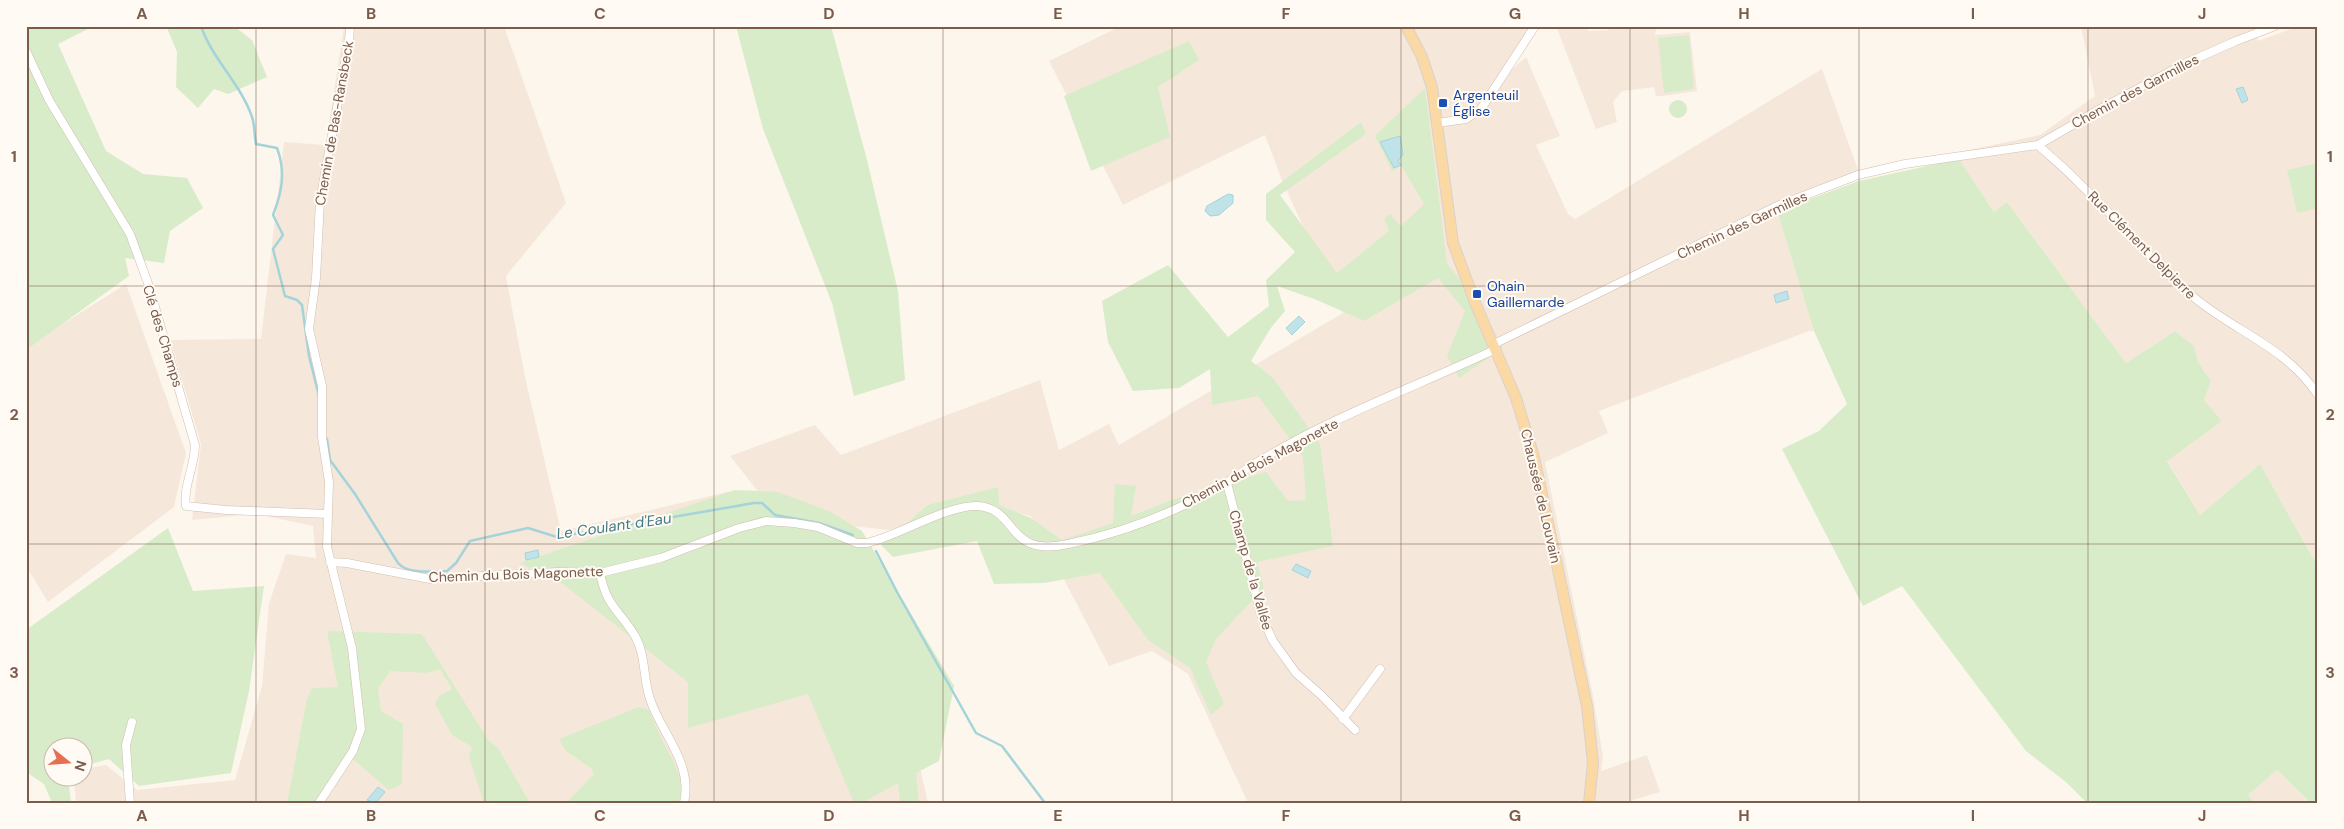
<svg xmlns="http://www.w3.org/2000/svg" width="2344" height="829" font-family="'DM Sans',sans-serif">
  <style>
    .residential { fill: #f5e8da }
    .green { fill: #d8ecc9 }
    .water { fill: #bfe3e8; stroke: #a5d3da }
    .lines { fill: none; stroke-linecap: round; stroke-linejoin: round }
    .stream { stroke: #a5d3da; stroke-width: 2.5 }
    .minor-casing { stroke: #d1beb0; stroke-width: 9 }
    .major-casing { stroke: #dad1cd; stroke-width: 12 }
    .minor { stroke: #fff; stroke-width: 8 }
    .major { stroke: #fbd9a5; stroke-width: 10 }
    .grid { fill: none; stroke: #7a5c4d; stroke-width: 1; stroke-opacity: 0.55 }
    .transit-dot { fill: #1a4fb4; stroke: #fffaf3; stroke-width: 2 }
    .labels { text-anchor: middle; dominant-baseline: central; stroke-width: 4; stroke-linejoin: round; paint-order: stroke }
    .street-label { font-size: 14px; fill: #7a5c4d; stroke: #fffaf3 }
    .transit-label { font-size: 14px; fill: #164399; stroke: #fffaf3; text-anchor: start }
    .water-label { font-size: 15px; font-style: italic; fill: #437c86; stroke: #fffaf3 }
    .neatline { fill: none; stroke: #7a5c4d; stroke-width: 2 }
    .grid-label { font-size: 16px; text-anchor: middle; font-weight: bold; fill: #7a5c4d }
  </style>
  <rect width="100%" height="100%" fill="#fdf6ec"/>
  <!-- residential -->
  <path class="residential" d="M344,26h160l62,177 -60,73 19,101 36,154 175,-41 38,26 130,182 24,105h-852l-2,-26 8,-1 1,-7 23,-4 31,25 98,-10 27,-94 7,-83 17,-49 30,4 -3,-32 -57,-12 -64,6 9,-76 -31,-104 91,-1 23,-197 42,3z
    M1121,26h418l-30,46 17,-15 34,79 -24,9 32,69 7,5 247,-150 36,101 -81,41 37,120h-5l-210,80 9,22 -63,29 48,234 10,61 -2,14 46,-16 13,37 -37,11h-375l-60,-129 -36,-23 -43,15 -78,-150 -48,-11 -95,25 -45,-5 -68,-12 -45,-57 85,-31 26,30 199,-75 19,70 50,-26 10,21 224,-132 -60,-130 -18,-48 -142,70 -74,-144z
    M1556,26h31l1,5 21,-1v-4h48l-2,9 35,-3 7,59 -34,5h-7l-2,-9 -32,4 -9,11 4,20 -21,7z
    M2081,26h174l3,15 41,-15h19v541l-58,-103 -60,51 -33,-55 55,-39 -18,-21 7,-19 -13,-19 -5,-16 -18,-15 -49,32 -119,-161 -13,10 -39,-59 85,-18 55,-39z
    M126,284l60,169 -12,54 -126,95 -22,-36v-219z
    M2277,770l34,33h-57l-6,-8z"/>
  <!-- green -->
  <path class="green" d="M45,26h49l-36,18 48,107 37,23 44,4 16,30 -33,23 -6,32 -39,-5 4,18 -103,74v-321z
    M166,26h68l18,14 15,37 -39,17 -14,-5 -16,19 -22,-21 1,-35z
    M736,26h95l36,134 31,131 7,89 -51,16 -22,-93 -69,-174z
    M1689,35l5,54 -30,4 -6,-55z
    M1189,41l10,19 -41,27 12,50 -79,34 -27,-75z
    M1425,88l22,175 25,32 31,53 -44,30 -12,-22 18,-45 -27,-33 -74,43 -47,-21 -40,-14 8,25 -15,18 -19,32 22,17 47,66 13,102 -76,16 7,26 -48,51 -10,23 18,42 -13,11 -21,-47 -42,-28 -48,-67 -56,10 -50,1 -17,-43 -84,16 -12,-12 47,-40 70,-18 1,18 32,13 31,22 51,-17 2,-39 21,2 -5,30 41,-16 94,-28 22,29 18,-1 -3,-43 -45,-61 -46,9 -2,-36 -31,19 -46,3 -25,-49 -6,-41 66,-36 60,72 41,-31 -3,-26 29,-28 -29,-32v-26l95,-72 5,12 -86,61 57,78 52,-42 -5,-13 6,-4 11,12 23,-22 -23,-39 -9,6 -17,-35z
    M1669 109a9 9 0 1 1 18 0a9 9 0 1 1-18 0Z
    M1959,159l35,53 13,-10 119,161 49,-32 19,15 4,16 13,19 -7,19 18,21 -55,40 33,54 60,-51 58,103v236h-7l-34,-33 -29,25 6,8h-167l-20,-20 -41,-32 -124,-165 -39,20 -81,-157 37,-18 28,-27 -33,-73 -37,-120 82,-30z
    M2318,163v45l-21,5 -10,-43z
    M735,490l43,2 51,19 33,20 92,155 -15,75 -23,12 3,30h-19l-2,-20 -36,20h-8l-46,-109 -120,34v-46l-125,-98 -43,-21z
    M168,528l25,63 71,-5 -15,105 -18,82 -92,13 -30,-27 -26,7 -1,-20h-30v30l16,1 3,26h-19l-8,-19 -18,-12v-142z
    M327,631l95,3 66,106 10,8 32,55h-46l-15,-46 3,-10 -20,-12 -17,-31 4,-8 13,-7 -12,-20 -14,4 -36,-2 -12,17 3,23 22,13 -1,60 -13,6 -42,-36 -16,28 -16,21h-28l20,-104 5,-11 26,-1z
    M639,707l10,3c5,11 9,22 15,33 10,20 22,36 15,60h-113l28,-29 -3,-6 -25,-17 -7,-12z"/>
  <!-- water -->
  <path class="water" d="M2243,87l5,13 -6,3 -6,-14z
    M1400,136l3,18 -5,7 3,4 -7,3 -14,-26z
    M1228,194l5,1v8l-14,12 -9,1 -5,-5 2,-5z
    M1787,291l2,8 -13,4 -2,-8z
    M1299,316l6,6 -13,13 -6,-7z
    M538,550l1,7 -13,3 -1,-7z
    M1296,564l15,7 -3,7 -16,-8z
    M378,787l7,5 -9,11 -9,-3z"/>
  <g class="lines">
    <!-- stream -->
    <path class="stream" d="M201,26c11,33 40,58 51,91 3,8 2,18 4,27l21,4c9,24 5,44 -4,67l10,20 -10,14 12,47 12,4 5,5 7,51 10,40
      M327,439l3,21 25,34 43,69c10,12 35,8 49,8l9,-8 14,-22 58,-13 29,9 197,-34
      M756,503h6l13,12 44,8 34,12
      M876,551l21,41 79,141 26,13 43,57"/>
    <defs>
      <path id="minor" d="M26,51l23,49 81,134 19,52 46,159c0,21 -12,41 -9,61l40,4 102,4
        M1437,123l29,-4 15,-10 54,-83
        M2038,145c14,13 29,25 42,39 40,37 74,81 116,115 42,34 91,49 122,96
        M1494,344l283,-138 81,-31 47,-11 133,-19 62,-36 84,-45 52,-23 39,-15
        M1227,483l34,132 12,26 23,32 25,22 34,35
        M330,562l17,1 83,16 128,-7 42,1 61,-15 78,-30 27,-7 28,2 24,4 39,16h10c31,-7 82,-39 111,-37 41,3 27,52 90,38 54,-11 110,-33 158,-61 8,-4 14,-10 22,-15 20,-13 41,-24 62,-35 61,-31 125,-55 186,-84
        M600,573c7,35 19,36 35,63 11,19 8,43 15,63 12,36 43,63 34,104
        M1343,719l37,-50
        M130,803l-4,-58 6,-23
        M319,803l34,-52 8,-22 -9,-81 -25,-101 2,-65 -7,-45v-51l-13,-57 7,-51 4,-77 29,-159 1,-16"/>
      <path id="major" d="M1406,26l16,31 10,30 21,156 23,62 40,93 18,59 53,249 6,57 -4,40"/>
    </defs>
    <!-- minor casing -->
    <use href="#minor" class="minor-casing"/>
    <!-- major casing -->
    <use href="#major" class="major-casing"/>
    <!-- minor -->
    <use href="#minor" class="minor"/>
    <!-- major -->
    <use href="#major" class="major"/>
  </g>
  <!-- grid -->
  <path class="grid" d="M256,26v777M485,26v777M714,26v777M943,26v777M1172,26v777M1401,26v777M1630,26v777M1859,26v777M2088,26v777M26,286h2292M26,544h2292"/>
  <!-- markers -->
  <g class="transit-dot">
    <rect x="1438" y="98" width="10" height="10" rx="2.5"/>
    <rect x="1472" y="289" width="10" height="10" rx="2.5"/>
  </g>
  <g class="labels">
    <!-- street labels -->
    <g class="street-label">
      <text transform="translate(2135 91) rotate(-28)">Chemin des Garmilles</text>
      <text transform="translate(334 123) rotate(-80)">Chemin de Bas-Ransbeck</text>
      <text transform="translate(1742 225) rotate(-25)">Chemin des Garmilles</text>
      <text transform="translate(2142 245) rotate(45)">Rue Clément Delpierre</text>
      <text transform="translate(163 336) rotate(73)">Clé des Champs</text>
      <text transform="translate(1260 463) rotate(-28)">Chemin du Bois Magonette</text>
      <text transform="translate(1541 496) rotate(77)">Chaussée de Louvain</text>
      <text transform="translate(1251 570) rotate(74)">Champ de la Vallée</text>
      <text transform="translate(516 574) rotate(-2)">Chemin du Bois Magonette</text>
    </g>
    <!-- transit labels -->
    <g class="transit-label">
      <text x="1453" y="95">Argenteuil<tspan x="1453" dy="16">Église</tspan></text>
      <text x="1487" y="286">Ohain<tspan x="1487" dy="16">Gaillemarde</tspan></text>
    </g>
    <!-- water labels -->
    <g class="water-label">
      <text transform="translate(614 526) rotate(-8)">Le Coulant d'Eau</text>
    </g>
  </g>
  <!-- border -->
  <rect width="2344" height="829" fill="none" stroke="#fffaf3" stroke-width="55"/>
  <!-- north arrow -->
  <g transform="translate(68 762) rotate(107)"><circle r="24" fill="#fffaf3" stroke="#cabbb1"/>
  <path d="M0-4L9 19L0 12L-9 19Z" fill="#e76f51"/>
  <text y="-8" font-size="14" font-weight="bold" text-anchor="middle" fill="#7a5c4d">N</text>
  </g>
  <rect x="28" y="28" width="2288" height="774" class="neatline"/>
  <g class="grid-label">
    <text x="142" y="19">A</text>
    <text x="371" y="19">B</text>
    <text x="600" y="19">C</text>
    <text x="829" y="19">D</text>
    <text x="1058" y="19">E</text>
    <text x="1286" y="19">F</text>
    <text x="1515" y="19">G</text>
    <text x="1744" y="19">H</text>
    <text x="1973" y="19">I</text>
    <text x="2202" y="19">J</text>
    <text x="14" y="162">1</text>
    <text x="2330" y="162">1</text>
    <text x="14" y="420">2</text>
    <text x="2330" y="420">2</text>
    <text x="14" y="678">3</text>
    <text x="2330" y="678">3</text>
    <text x="142" y="821">A</text>
    <text x="371" y="821">B</text>
    <text x="600" y="821">C</text>
    <text x="829" y="821">D</text>
    <text x="1058" y="821">E</text>
    <text x="1286" y="821">F</text>
    <text x="1515" y="821">G</text>
    <text x="1744" y="821">H</text>
    <text x="1973" y="821">I</text>
    <text x="2202" y="821">J</text>
  </g>
</svg>
